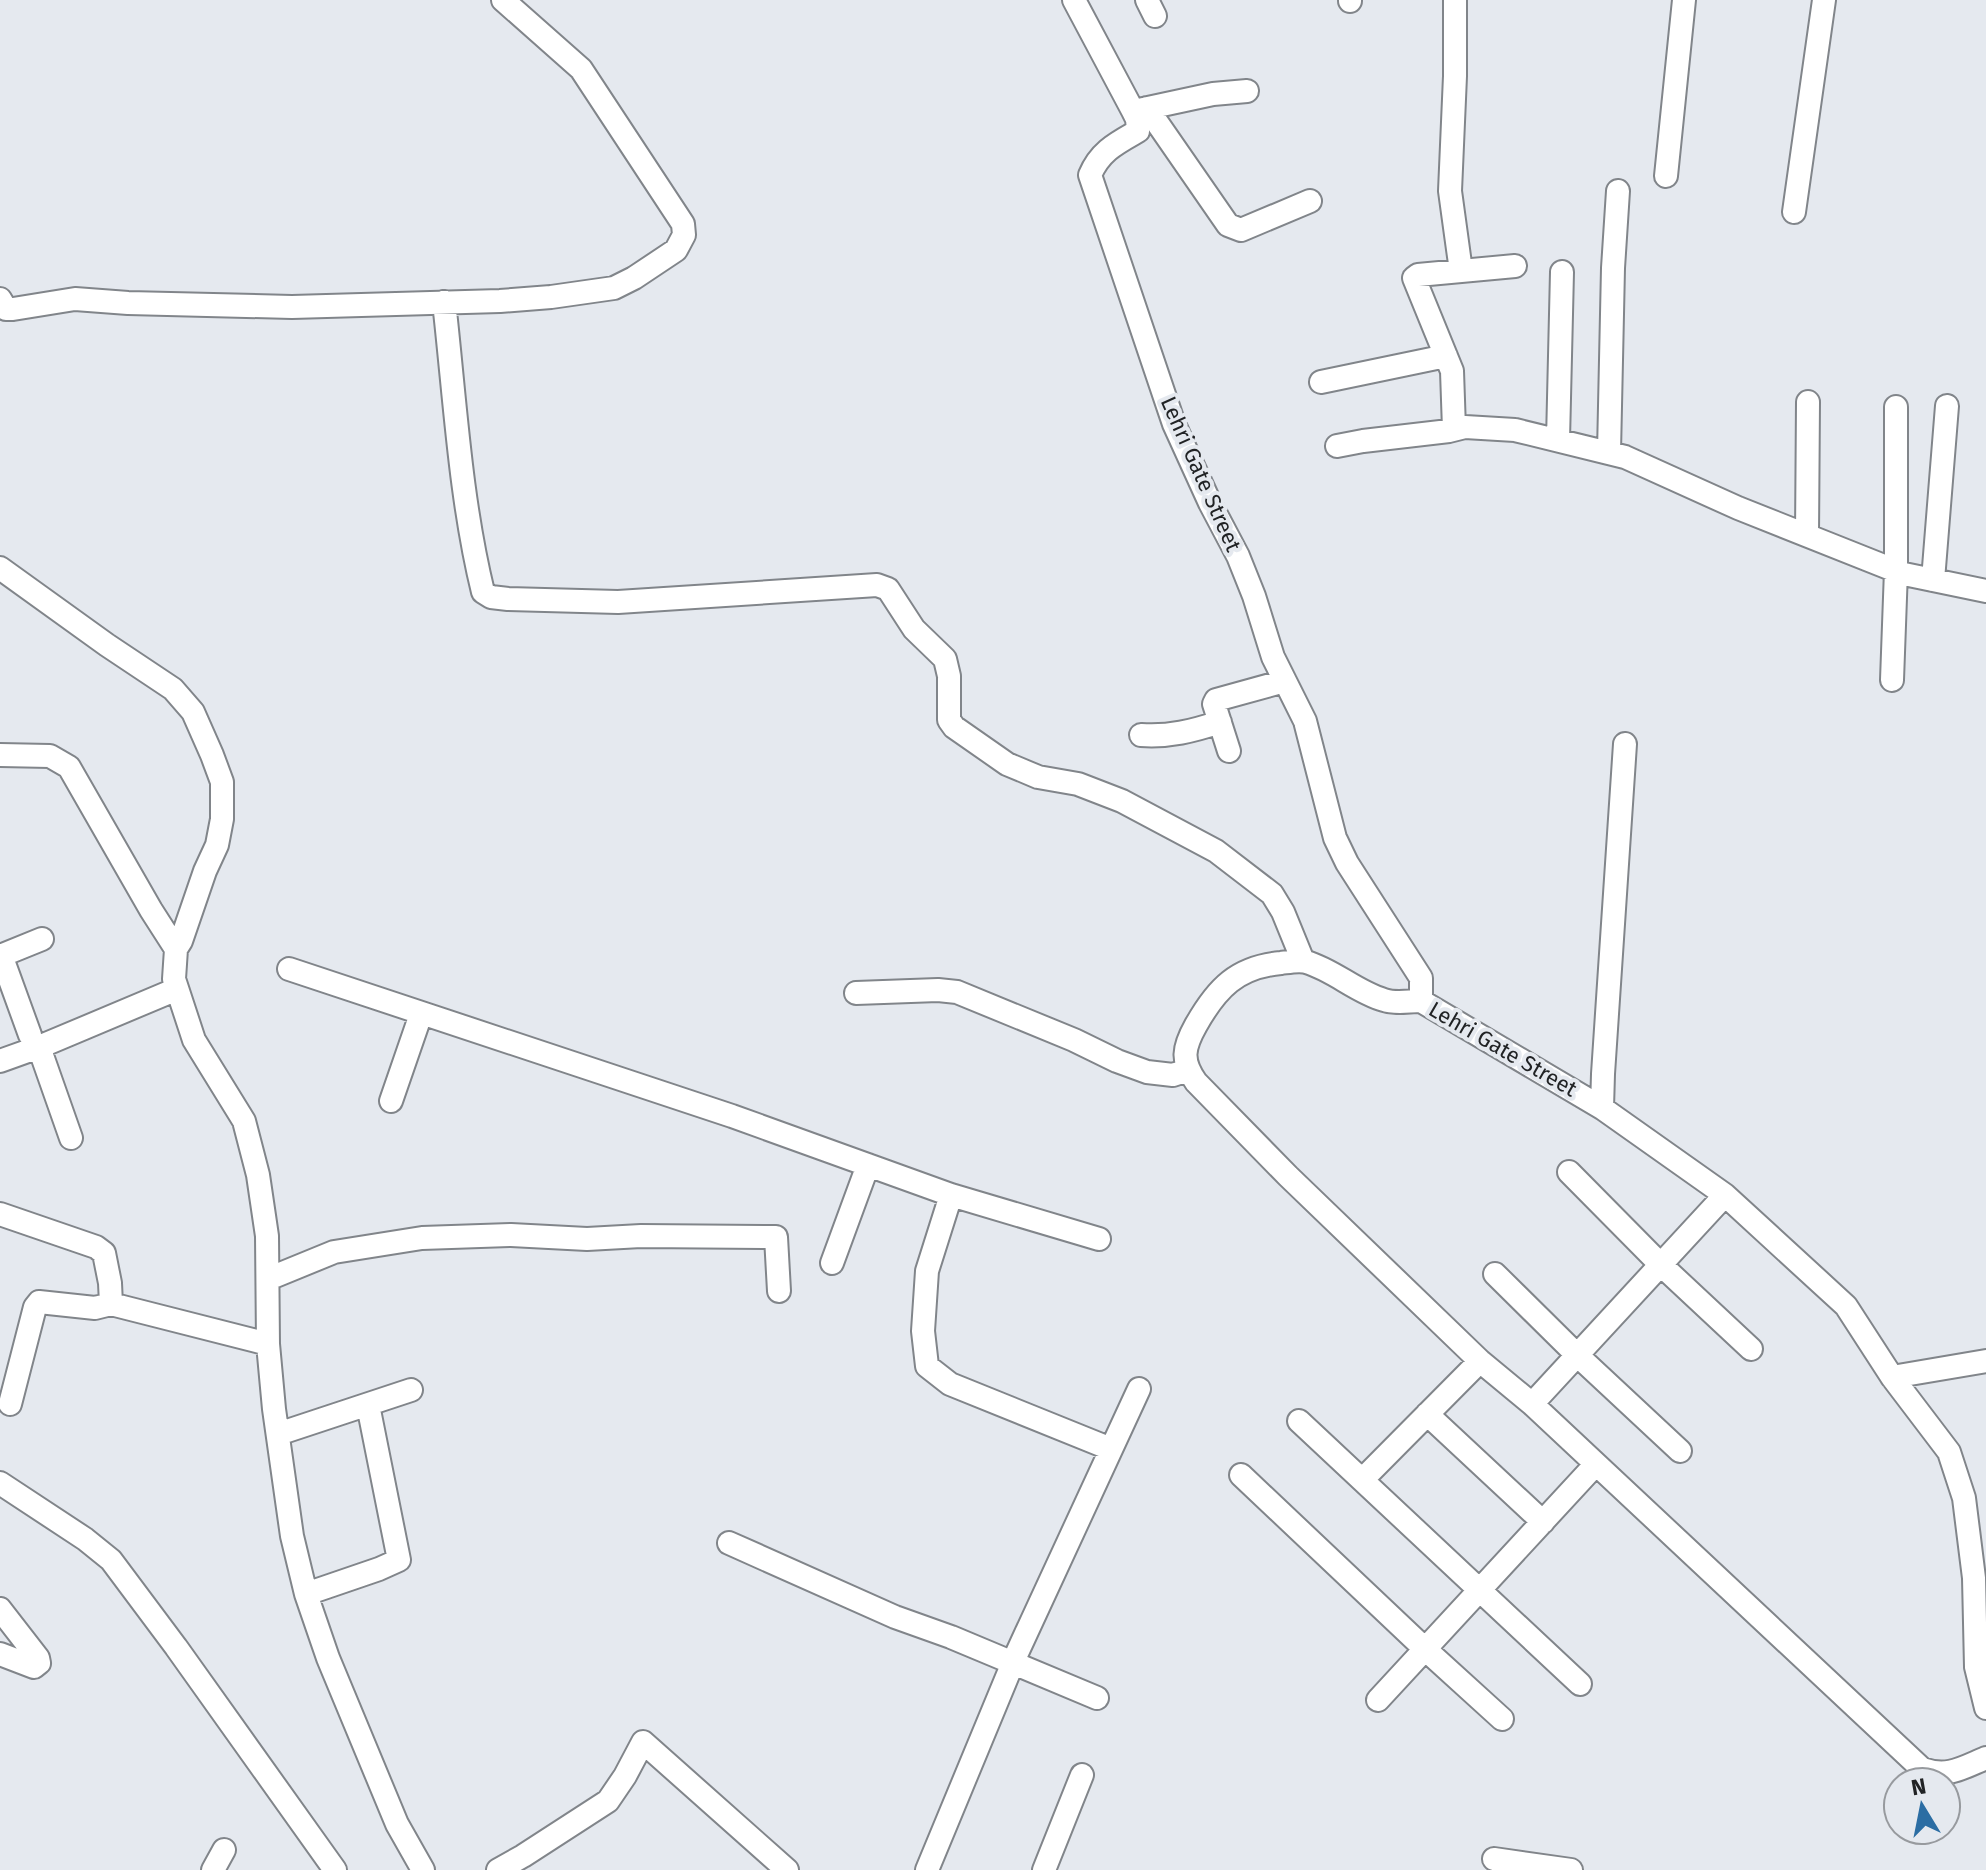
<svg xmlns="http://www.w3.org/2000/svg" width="1986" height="1870" font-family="'Fira Sans',sans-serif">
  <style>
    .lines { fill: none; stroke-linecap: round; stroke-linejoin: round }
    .minor-casing { stroke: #81858a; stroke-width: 26 }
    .minor { stroke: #fff; stroke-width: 22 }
    .labels { text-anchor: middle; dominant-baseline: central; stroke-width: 8; stroke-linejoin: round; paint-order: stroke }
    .street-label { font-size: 22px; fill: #212325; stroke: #e5e9ef }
  </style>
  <rect width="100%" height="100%" fill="#e5e9ef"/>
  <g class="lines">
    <defs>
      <path id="minor" d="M1074,0l59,111 4,8 1,12c-21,12 -38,20 -48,44l84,249 36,79 28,53 16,40 19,61 32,64 30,117 12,25 74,115v23l181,107 123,87 121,111 46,71 57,75 15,46 10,80 2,89 10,41
        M1147,0l8,16
        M1350,0v1
        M1455,0v76l-5,115 11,80
        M1147,108l81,117 13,5 69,-29
        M1134,111l79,-17 34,-3
        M1666,176l18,-176
        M1794,212l30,-212
        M0,299l6,10h7l62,-10 53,4 164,4 208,-6 51,-4 63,-9 20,-10 42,-28 8,-15 -1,-11 -102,-155 -78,-69
        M444,302c11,97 16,196 39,290l8,5 17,2 110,3 259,-17 11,4 26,40 31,30 4,17v44l5,7 53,37 31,13 40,7 44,17 94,50 56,43 11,18 20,49
        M1321,382l125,-26
        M1454,429l-2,-58 -38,-93 4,-3 97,-9
        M1558,440l4,-168
        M1337,446l26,-5 86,-10 16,-4 50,3 110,27 113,51 166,66 82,17
        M1609,452l4,-184 5,-77
        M1807,535l1,-133
        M0,568l107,77 66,44 20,23 19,43 10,27v37l-5,26 -12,26 -24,70 -5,8 -2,30 20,61 50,81 14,54 9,61 1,108 6,65 18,127 14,58 22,64 69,166 26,46
        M1933,580l14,-174
        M1892,680l4,-110v-163
        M1141,735c28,2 52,-4 79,-13
        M1229,751l-15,-47 2,-4 69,-19
        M0,755l50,1 19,11 82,143 25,39
        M1,955l29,80
        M0,956l42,-17
        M289,969l443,147 219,79 148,44
        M856,993l82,-3 19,2 117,48 43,21 30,11 26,3 15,-5
        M1421,1001c-12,0 -26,3 -37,-1 -28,-8 -50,-30 -78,-38 -7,-2 -17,0 -25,1 -44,4 -64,25 -85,62 -13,23 -15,36 0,57l92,94 192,185 52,43 390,365c26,9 40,-1 64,-11
        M0,1061l39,-14
        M391,1101l30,-87
        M1602,1108l1,-34 22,-330
        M71,1138l-32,-91 138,-58
        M1569,1172l91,92 91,85
        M951,1195l-24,76 -4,60 4,35 23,18 161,65
        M0,1214l96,33 8,6 6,30 1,21 157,40
        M832,1263l36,-98
        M1495,1274l82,81 103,96
        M268,1279l66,-27 88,-14 89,-3 76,4 54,-3 135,1 3,54
        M1892,1377l94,-16
        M10,1404l25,-97 4,-5 56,6 16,-4
        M1532,1404l193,-209
        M1427,1414l116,108
        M1299,1421l281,263
        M278,1434l133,-44
        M1241,1475l184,174 77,70
        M1363,1479l117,-118
        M0,1483l85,56 26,21 65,87 159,223
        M729,1543l166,74 56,20 146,61
        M306,1594l73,-25 20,-9 -31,-155
        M0,1609l38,49 1,5 -5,4 -34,-13
        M1378,1700l218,-236
        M1494,1859l77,11
        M213,1870l11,-20
        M498,1870l25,-14 85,-55 17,-25 18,-34 144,128
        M927,1870l90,-217 122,-264
        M1044,1870l38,-95"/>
    </defs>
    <!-- minor casing -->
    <use href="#minor" class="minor-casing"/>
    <!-- minor -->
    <use href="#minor" class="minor"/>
  </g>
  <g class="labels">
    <!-- street labels -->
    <g class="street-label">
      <text transform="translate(1201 474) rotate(66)">Lehri Gate Street</text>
      <text transform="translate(1503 1049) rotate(30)">Lehri Gate Street</text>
    </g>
  </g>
  <!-- north arrow -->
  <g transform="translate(1922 1806) rotate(350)"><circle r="38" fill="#e5e9ef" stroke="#979a9e" stroke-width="2"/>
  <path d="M0-6L14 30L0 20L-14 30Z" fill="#2b6da3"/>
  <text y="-12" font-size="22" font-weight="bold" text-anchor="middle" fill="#212325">N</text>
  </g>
</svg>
